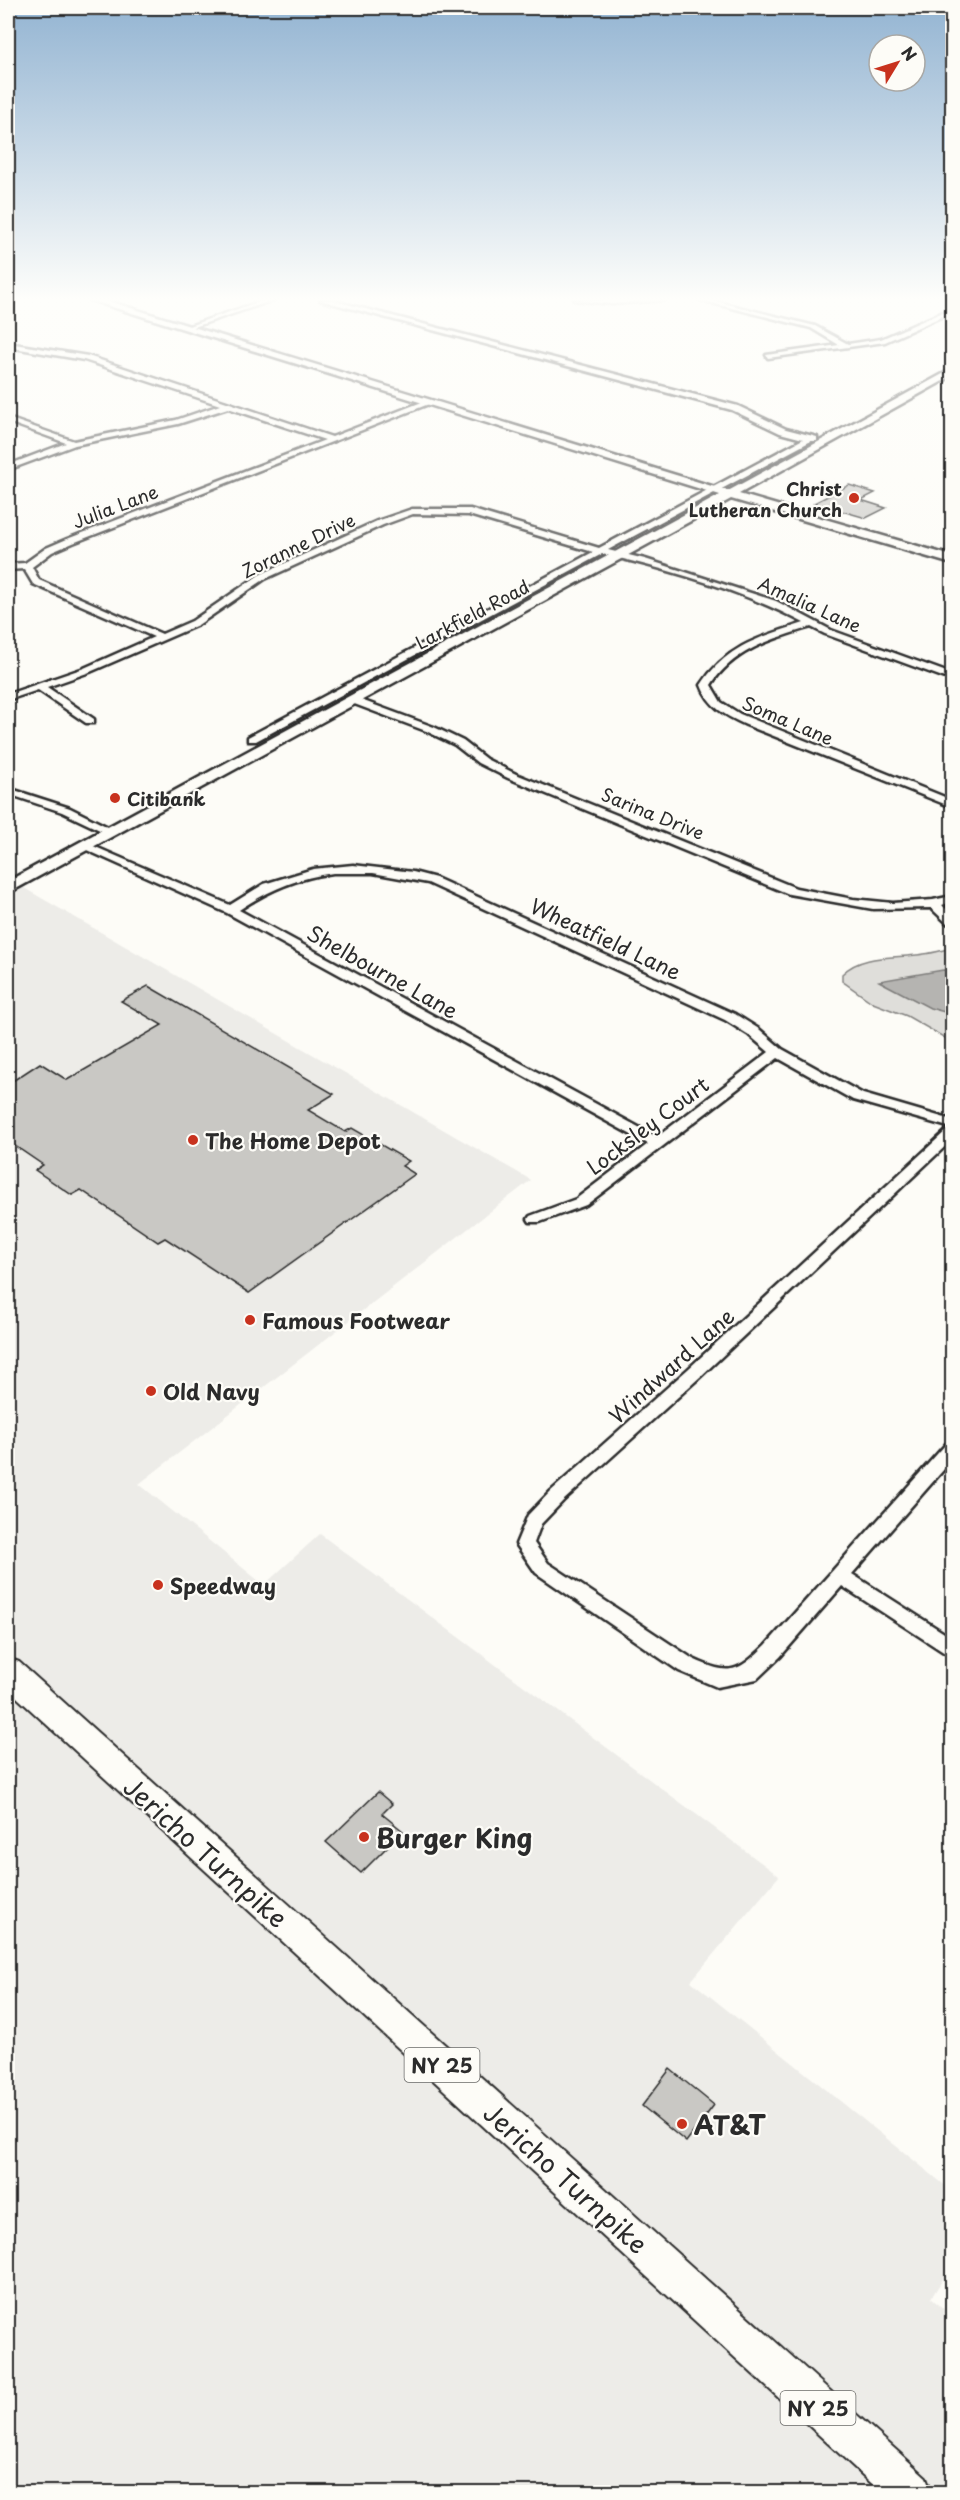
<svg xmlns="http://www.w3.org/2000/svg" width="960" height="2500" font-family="'Playpen Sans',sans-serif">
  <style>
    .built { fill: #edece8 }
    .green { fill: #dfdeda; stroke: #858482; stroke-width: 1.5 }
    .water { fill: #b5b4b1; stroke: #7e7d7b; stroke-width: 1.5 }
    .building { fill: #c9c8c4; stroke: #2b2b2b; stroke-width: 1.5 }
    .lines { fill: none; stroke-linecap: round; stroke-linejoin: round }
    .street-casing { stroke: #2b2b2b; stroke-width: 5 }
    .secondary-casing { stroke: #2b2b2b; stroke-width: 5 }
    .primary-casing { stroke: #2b2b2b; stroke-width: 4 }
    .street { fill: #fdfcf7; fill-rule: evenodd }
    .secondary { fill: #fdfcf7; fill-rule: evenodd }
    .primary { fill: #fdfcf7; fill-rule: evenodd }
    .poi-dot { fill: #c8321e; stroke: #fdfcf7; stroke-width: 2 }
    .labels { text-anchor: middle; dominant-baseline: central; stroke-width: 4.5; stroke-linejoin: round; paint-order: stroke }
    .far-poi-label { font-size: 18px; font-weight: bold; fill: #2b2b2b; stroke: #fdfcf7; text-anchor: end }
    .far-street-label { font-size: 18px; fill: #2b2b2b; stroke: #fdfcf7 }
    .shield { fill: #fdfcf7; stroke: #6a6a68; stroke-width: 1.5 }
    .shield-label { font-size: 20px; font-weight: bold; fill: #2b2b2b }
    .street-label { font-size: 21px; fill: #2b2b2b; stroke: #fdfcf7 }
    .poi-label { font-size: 21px; font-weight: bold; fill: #2b2b2b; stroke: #fdfcf7; text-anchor: start }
    .near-poi-label { font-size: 26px; font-weight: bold; fill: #2b2b2b; stroke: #fdfcf7; text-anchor: start }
    .near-street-label { font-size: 26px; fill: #2b2b2b; stroke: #fdfcf7 }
  </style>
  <rect width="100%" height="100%" fill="#fdfcf7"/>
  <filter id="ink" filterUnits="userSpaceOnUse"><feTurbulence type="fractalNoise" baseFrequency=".0167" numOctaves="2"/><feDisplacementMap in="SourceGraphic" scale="12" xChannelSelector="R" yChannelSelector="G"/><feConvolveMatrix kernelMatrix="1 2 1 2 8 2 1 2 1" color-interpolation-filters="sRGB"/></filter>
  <g filter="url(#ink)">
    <!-- built -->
    <path class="built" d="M8,872l16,16 507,292 -392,304 125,101 56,-51 459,342 -88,105 261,210v74l-21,33 21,18v176h-944z"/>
    <!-- green -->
    <path class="green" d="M952,948v94l-45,-26 -34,-13 -31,-22v-7c20,-21 56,-15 82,-20 10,-1 19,-4 28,-6z"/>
    <!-- water -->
    <path class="water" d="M943,970l9,1v43l-22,-6 -51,-27z"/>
    <!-- building -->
    <path class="building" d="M849,485l26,8 -14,7 25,8 -20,10 -52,-15z
      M148,986l186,108 -26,16 37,22 7,-4 57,33 -7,5 13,8 -166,119 -84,-55 -7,4 -77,-52 -9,5 -37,-25 8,-5 -35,-24v-57l32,-21 27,17 95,-55 -41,-24z
      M378,1792l14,12 -10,10 21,17 -42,42 -35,-31z
      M670,2069l44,36 -28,37 -44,-36z"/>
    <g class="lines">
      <defs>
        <path id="street" d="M264,300h10l-86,29 -5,-1z
          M320,300h11l407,106 48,23 31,8v4h-6l-203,109 37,9 131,42 55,29 121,44v6l-4,-1 -123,-45 -14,-7c-38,12 -77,22 -100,58l10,17 19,12 212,86v7l-206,-82c-20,-9 -37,-18 -45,-40 26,-40 60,-48 103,-62 -62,-33 -134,-53 -202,-69l-346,187h-8v-4l345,-185 -124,-37 -56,-1 -30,11 -118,54 -67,46 -108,47 -43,15 47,32v4h-8l-48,-33 -30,10v-6l76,-26 70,-31 -121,-53 -9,-15 -16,1v-6l17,-1 21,-15 21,-9 258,-99 -97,-32 -50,16 -103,21 -67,25v-5l58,-22 -58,-21v-4l66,23 102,-21 44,-15 -136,-45 -76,-13v-4l80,13 244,81 95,-37 7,2 -361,141 -21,9 -20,15 7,13 123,54 30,-13 67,-46 118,-54 35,-12h58l129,39 204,-109 -23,-6 -48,-23z
          M574,300h90l-52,4z
          M700,300h11l104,26 33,18 33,-5 69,-30 2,-1v4l-67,30 -117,16 -2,-3 73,-10 -28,-17z
          M353,697l81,30 29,14 23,18 30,15 280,114 57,11 40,4 40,-3 19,-4v6l-10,3 10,10v9h-4l-17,-16 -58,1 -84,-15 -281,-116 -30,-15 -23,-18 -29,-14 -77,-29 -1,-2z
          M8,788l62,20 46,23 -2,2h-8l-44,-21 -54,-18z
          M84,842l146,63 34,-21 49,-15 40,-4 60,7 23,6 299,136 24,15 23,20 81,45 89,26v8l-99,-28 -75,-42 -192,147 -46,17h-10l-2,-3 2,-3 46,-17 72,-55 -421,-231 -147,-66v-4zM333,873h40l55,10 297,137 24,15 20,17 -112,85 -418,-227c30,-20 58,-32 94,-37z
          M952,1129v11l-252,237 -137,124 -22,23 -7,19 14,20 145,96c37,17 44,14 73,-14l180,-201 6,-1v17l-100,114 100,64v17l-7,-2 -103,-67 -62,71 -23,22 -40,8 -38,-16 -143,-98 -20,-29 12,-29 23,-24 137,-122 259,-239z"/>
        <path id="secondary" d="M90,300h15l623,191 224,-122v7l-213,118 213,62v8l-221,-65 -717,391 -6,2v-11l712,-386z"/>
        <path id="primary" d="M8,1658l11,4 907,815 6,15h-51l-873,-803z"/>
      </defs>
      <!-- street casing -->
      <use href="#street" class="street-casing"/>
      <!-- secondary casing -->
      <use href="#secondary" class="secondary-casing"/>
      <!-- primary casing -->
      <use href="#primary" class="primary-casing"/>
      <!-- street -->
      <use href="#street" class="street"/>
      <!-- secondary -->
      <use href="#secondary" class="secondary"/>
      <!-- primary -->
      <use href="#primary" class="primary"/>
    </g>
  </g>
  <!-- sky -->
  <linearGradient id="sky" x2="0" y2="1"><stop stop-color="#93b4d2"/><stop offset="0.46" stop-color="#fefefb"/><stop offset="1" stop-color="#fefefb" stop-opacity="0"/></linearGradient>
  <rect width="960" height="650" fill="url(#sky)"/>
  <!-- markers -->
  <g class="poi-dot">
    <circle cx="854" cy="498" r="6"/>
    <circle cx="115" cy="798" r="6"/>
    <circle cx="193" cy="1140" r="6"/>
    <circle cx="250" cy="1320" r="6"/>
    <circle cx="151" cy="1391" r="6"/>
    <circle cx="158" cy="1585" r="6"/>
    <circle cx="364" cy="1837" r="6"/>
    <circle cx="682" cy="2124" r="6"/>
  </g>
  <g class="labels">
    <!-- far-poi labels -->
    <g class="far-poi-label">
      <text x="842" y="488">Christ<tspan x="842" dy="21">Lutheran Church</tspan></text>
      <text x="127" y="798" text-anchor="start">Citibank</text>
    </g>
    <!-- far-street labels -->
    <g class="far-street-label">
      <text transform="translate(115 506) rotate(-21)">Julia Lane</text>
      <text transform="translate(298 545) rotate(-26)">Zoranne Drive</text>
      <text transform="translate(810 604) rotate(24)">Amalia Lane</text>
      <text transform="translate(472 614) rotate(-28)">Larkfield Road</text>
      <text transform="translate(788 720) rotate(23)">Soma Lane</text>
      <text transform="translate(653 813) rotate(22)">Sarina Drive</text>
    </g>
    <!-- shield labels -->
    <g class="shield">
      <rect x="404.5" y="2048" width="75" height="34" rx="4.5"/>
      <rect x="780.5" y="2391" width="75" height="34" rx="4.5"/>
    </g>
    <g class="shield-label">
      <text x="442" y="2065">NY 25</text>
      <text x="818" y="2408">NY 25</text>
    </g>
    <!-- street labels -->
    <g class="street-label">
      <text transform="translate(606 938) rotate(25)">Wheatfield Lane</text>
      <text transform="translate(383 971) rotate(29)">Shelbourne Lane</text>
      <text transform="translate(647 1125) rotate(-37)">Locksley Court</text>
      <text transform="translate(671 1365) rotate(-42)">Windward Lane</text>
    </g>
    <!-- poi labels -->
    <g class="poi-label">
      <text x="205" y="1140">The Home Depot</text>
      <text x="262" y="1320">Famous Footwear</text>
      <text x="163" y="1391">Old Navy</text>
      <text x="170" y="1585">Speedway</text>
    </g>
    <!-- near-poi labels -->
    <g class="near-poi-label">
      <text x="376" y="1837">Burger King</text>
      <text x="694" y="2124">AT&amp;T</text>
    </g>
    <!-- near-street labels -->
    <g class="near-street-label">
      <text transform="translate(206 1852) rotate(42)">Jericho Turnpike</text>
      <text transform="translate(566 2178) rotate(42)">Jericho Turnpike</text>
    </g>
  </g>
  <!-- margin -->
  <rect width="960" height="2500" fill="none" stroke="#fdfcf7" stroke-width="30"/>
  <rect x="15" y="15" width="930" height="2470" fill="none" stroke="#2b2b2b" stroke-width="2" filter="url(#ink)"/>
  <!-- north arrow -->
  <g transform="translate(897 63) rotate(52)"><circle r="28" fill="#fdfcf7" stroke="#a9a8a5" stroke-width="1.5"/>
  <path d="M0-4.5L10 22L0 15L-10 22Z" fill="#c8321e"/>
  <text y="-9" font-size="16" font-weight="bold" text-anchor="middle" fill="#2b2b2b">N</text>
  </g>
</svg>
